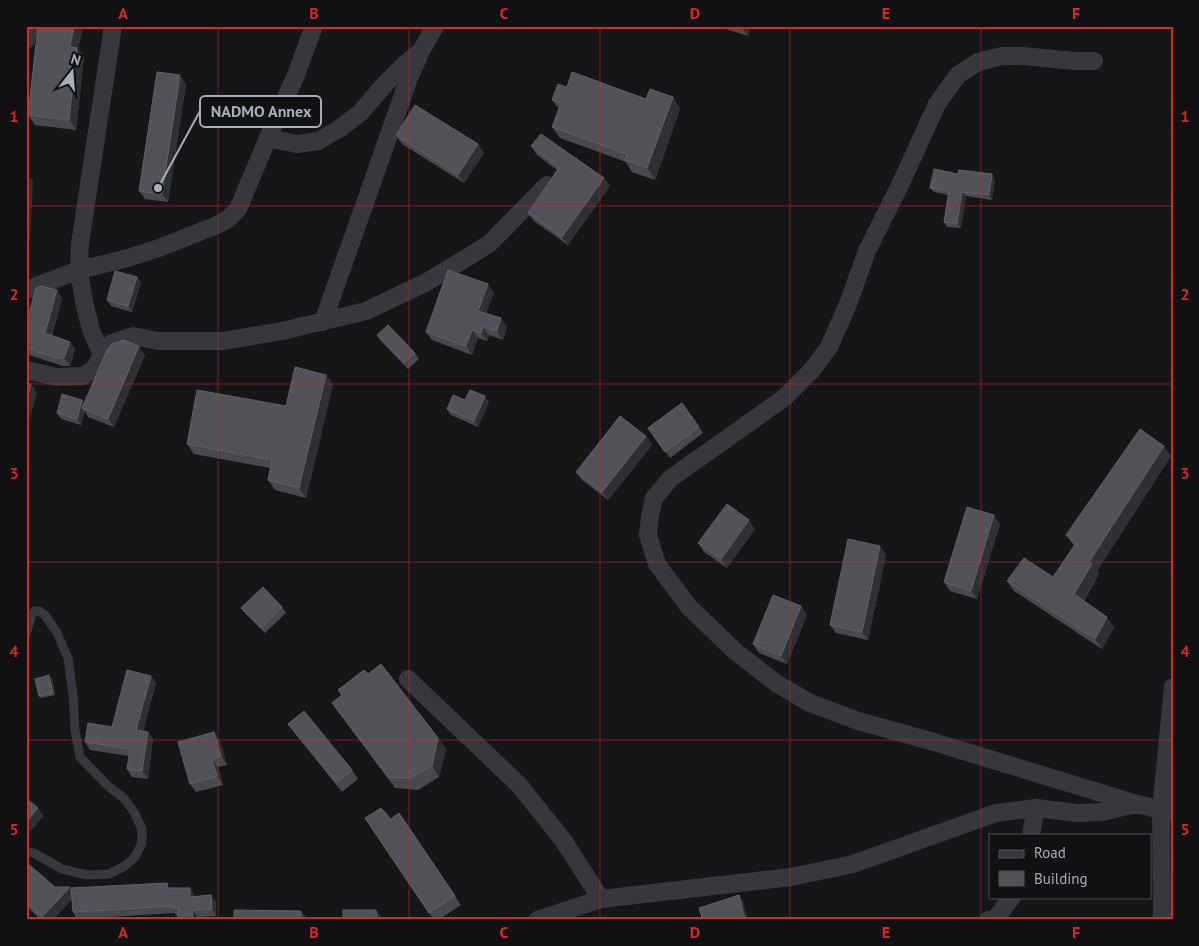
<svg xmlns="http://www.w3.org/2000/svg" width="1199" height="946" font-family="'PT Sans',sans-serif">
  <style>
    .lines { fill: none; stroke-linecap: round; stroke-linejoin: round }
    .service { stroke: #37383d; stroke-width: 9 }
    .minor { stroke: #37383d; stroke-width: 18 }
    .wall { fill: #47494d }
    .shaded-wall { fill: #2f3033 }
    .building { fill: #525359; stroke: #5f6168 }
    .grid { fill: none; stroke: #d62828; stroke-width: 1; stroke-opacity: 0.55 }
    .leader { fill: none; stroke: #a8adb8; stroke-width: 2 }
    .callout-dot { fill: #a8adb8; stroke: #111113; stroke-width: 2 }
    .callout { fill: #111113; stroke: #a8adb8; stroke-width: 2 }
    .callout-label { font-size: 16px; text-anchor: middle; font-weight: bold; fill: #a8adb8 }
    .neatline { fill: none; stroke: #d62828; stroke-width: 2 }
    .grid-label { font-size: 16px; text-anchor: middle; font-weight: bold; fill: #d62828 }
  </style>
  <rect width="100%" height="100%" fill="#161618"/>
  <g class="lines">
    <!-- service -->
    <path class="service" d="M26,634l6,-20 3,-3h4l6,4 12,18 11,25 5,37 2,35 5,27 29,30 15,11 10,14 8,17v14l-7,14 -10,9 -16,8 -22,1 -25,-6 -28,-16 -8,-2"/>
    <!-- minor -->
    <path class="minor" d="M26,40l3,-14
      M1094,61h-19l-52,-5h-21l-24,6 -20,13 -21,29 -37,81 -33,66 -19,53 -19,43 -17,23 -28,28 -113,80 -17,20 -4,18 -2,19 9,29 32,43 47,45 40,31 34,20 48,18 76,21 203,62 24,6 12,-123
      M268,138l29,6 21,-3 21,-12 21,-16 26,-30 17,-17 14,-12
      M26,290l53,-20 1,-26 33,-218
      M323,322l86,-244 12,-27 14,-25
      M102,355l-11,-25 -7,-28 -5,-32 49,-12 31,-10 58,-23 11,-6 10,-10 30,-71 28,-63 18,-49
      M26,370l31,7 26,-1 11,-7 8,-14 10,-12 21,-7 25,5h66l58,-10 84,-20 61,-29 62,-38 58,-59
      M408,679l111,106 44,55 38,59
      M1031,835l5,-27
      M537,920l64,-21 190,-22 62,-13 143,-51 40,-5 41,5 25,-1 33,-8
      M988,920l8,-2 16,-21
      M1162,920l-1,-110 10,1"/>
  </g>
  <!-- wall -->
  <path class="wall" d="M37,26h46l-5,23 6,8 -8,73 -41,-5 -7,-10 10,-88z
    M716,26h35l-3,10z
    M186,84l-18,118 -23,-3 -6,-8z
    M567,87l79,12 27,-2 7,12 -25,71 -23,-8 -6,-10 -66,-24 -8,-11 7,-18 -7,-9z
    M396,135l82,9 6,9 -20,30 -62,-39z
    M531,146l73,32 6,8 -42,59 -34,-24 -6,-8 29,-43 -20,-15z
    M958,174l37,5 -3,21 -26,-4 -5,32 -14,-1 -3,-5 4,-27 -14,-3 -4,-4z
    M141,282l-9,30 -21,-6 -4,-6z
    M57,290l5,8 -10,38 18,6 5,7 -5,17h-7l-37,-12v-30z
    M494,293l-8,20 15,5 6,9 -4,13 -14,-5 -2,6 -9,-3 -6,17 -40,-15 -6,-8z
    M377,335l38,18 4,6 -11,10 -27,-28z
    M145,355l-31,72 -26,-10 -3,-6 -4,14 -20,-6 -4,-6 25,-13 3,3z
    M326,375l7,10 -27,113 -31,-8 -7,-10 2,-12 -76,-14 -7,-10 99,-38z
    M489,402l-11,25 -27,-12 -4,-6z
    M682,403l21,30 -33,25 -22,-30z
    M646,436l6,9 -44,55 -26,-20 -6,-8z
    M1171,456l-74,115 2,3 -15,27 30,26 -12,22 -88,-58 -7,-10 46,-4 21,-31 -8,-11z
    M1000,524l-23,75 -27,-8 -6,-9z
    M755,529l-28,39 -23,-16 -6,-9z
    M886,555l-18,85 -32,-7 -6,-8z
    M801,606l6,9 -20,49 -28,-11 -6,-9z
    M282,607l4,6 -21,20 -20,-20 -4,-5z
    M368,674l70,64 8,11 -7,28 -21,13 -23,-2 -63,-85z
    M52,678l3,17 -14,3 -2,-2z
    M156,683l-13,48 5,1 5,7 -5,40 -16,-2 -5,-8 2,-13 -39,-6 -5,-8 27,-15z
    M288,724l64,46 6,9 -16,13z
    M214,732l6,9 7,24 -9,2 5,18 -27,7 -6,-8z
    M399,813l62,92 -23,15h-4l-69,-102 26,1z
    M26,862l29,25h15l1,2 119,-1 4,7v2l17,-2 5,7v14l-18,1 -1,3h-20l1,-5h-2l-2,-2 -97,6 -4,-7 -1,-13 -19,21h-12l-15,-14z"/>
  <!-- shaded-wall -->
  <path class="shaded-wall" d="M74,26h9l-5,23 6,8 -8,73 -7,-10 1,-73z
    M743,26h8l-3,10 -6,-8z
    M180,75l6,9 -18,118 -6,-8z
    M673,97l7,12 -25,71 -8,-12z
    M478,144l6,9 -20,30 -6,-8z
    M27,173l6,8 -3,61 -4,-4v-47z
    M992,174l3,5 -3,21 -3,-5z
    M604,178l6,8 -42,59 -6,-8z
    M962,192l4,4 -5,32 -4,-4z
    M137,277l4,5 -9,30 -4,-6z
    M488,284l6,9 -10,26 -6,-8z
    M57,290l5,8 -12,43 -5,-8z
    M501,318l6,9 -4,13 -6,-9z
    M483,327l6,8 -2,6 -6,-8z
    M472,330l6,8 -6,17 -6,-9z
    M70,342l5,7 -5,17 -6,-8z
    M139,346l6,9 -31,72 -6,-8z
    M326,375l7,10 -27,113 -7,-10z
    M31,384l6,9 -8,29 -3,-5v-14z
    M485,396l4,6 -11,25 -4,-6z
    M82,400l4,5 -4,3 3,3 -4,14 -4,-6z
    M646,436l6,9 -44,55 -6,-8z
    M1164,446l7,10 -74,115 2,3 -18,30 -7,-10 15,-32z
    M994,515l6,9 -23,75 -6,-8z
    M749,520l6,9 -28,39 -6,-9z
    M880,546l6,9 -18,85 -6,-8z
    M26,573l2,3 -2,5z
    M801,606l6,9 -20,49 -6,-8z
    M1107,617l7,10 -12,22 -7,-10z
    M49,675l3,3 3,17 -2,-2z
    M151,676l5,7 -15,55 -5,-8z
    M148,732l5,7 -5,40 -6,-8z
    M214,732l6,9 7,24 -6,-9z
    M438,738l8,11 -7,28 -7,-11z
    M212,759l6,8 5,18 -6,-9z
    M38,808l6,8 -18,20v-14z
    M70,887l6,8 -23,25h-9l-2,-3z
    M190,888l4,7 1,9 -5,-7z
    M211,895l5,7v14l-4,-7z
    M739,895l4,6 5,19h-3z
    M193,910l5,7 -1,3h-5z
    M376,910l5,6v4h-4z
    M301,911l6,7v2h-6z"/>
  <!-- building -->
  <path class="building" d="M38,26h36l-4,21 7,1 -8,72 -41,-5z
    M157,72l23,3 -18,119 -23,-3z
    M572,72l74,27 4,-10 23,8 -26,71 -22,-8 2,-6 -75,-27 9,-24 -9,-3 6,-16 9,3z
    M415,105l63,39 -20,31 -62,-40z
    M541,134l63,44 -42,59 -34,-24 31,-45 -28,-22z
    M934,169l24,5 1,-4 33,4 -3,21 -27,-3 -5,32 -13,-2 5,-31 -19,-3z
    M26,173h1l-1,18z
    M448,270l40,14 -10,27 23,7 -4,13 -14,-4 -2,6 -9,-3 -6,16 -40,-14z
    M115,271l22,6 -9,29 -21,-6z
    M41,286l16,4 -12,43 25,9 -6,16h-7l-31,-10v-24l10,-36z
    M388,325l27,28 -11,10 -27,-28z
    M123,340l16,6 -31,73 -26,-11 25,-58 5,-6z
    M295,367l31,8 -27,113 -31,-8 4,-20 -85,-16 10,-54 89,16z
    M26,383l5,1 -5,19z
    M470,390l15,6 -11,25 -27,-12 6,-14 12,5z
    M62,394l20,6 -5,19 -20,-6z
    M682,403l17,24 -34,25 -17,-24z
    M620,416l26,20 -44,56 -26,-20z
    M1140,429l24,17 -75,116 3,2 -18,30 33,23 -12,22 -88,-58 17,-23 29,19 23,-34 -10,-8z
    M727,504l22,16 -28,39 -23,-16z
    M967,507l27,8 -23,76 -27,-9z
    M848,539l32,7 -18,86 -32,-7z
    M263,587l19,20 -21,21 -20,-20z
    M773,595l28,11 -20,50 -28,-12z
    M381,664l57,74 -6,28 -22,12 -22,-1 -56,-74 10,-8 -4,-5 26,-20 4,4z
    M127,670l24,6 -15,54 12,2 -6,39 -15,-2 3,-20 -45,-7 3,-19 24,4z
    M49,675l4,18 -14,3 -4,-17z
    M304,711l48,59 -16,13 -48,-59z
    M214,732l7,24 -9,3 5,17 -27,8 -12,-42z
    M26,798l12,10 -12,14z
    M381,808l10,11 8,-6 56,83 -26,17 -64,-95z
    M26,862l29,25h15l-28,30 -16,-14z
    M167,883l1,5h22v9l21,-2 1,14 -19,1 -1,10h-15l2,-12h-8v-2l-98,6 -2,-24z
    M739,895l6,25h-42l-4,-12z
    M234,910l67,1v9h-67z
    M343,910h33l1,10h-34z"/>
  <!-- grid -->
  <path class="grid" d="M218,26v894M409,26v894M600,26v894M790,26v894M981,26v894M26,206h1147M26,384h1147M26,562h1147M26,740h1147"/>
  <!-- callouts -->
  <path class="leader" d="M158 188L200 111"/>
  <circle class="callout-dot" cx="158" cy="188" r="5"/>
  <rect class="callout" x="200" y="96" width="121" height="31" rx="5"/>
  <g class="callout-label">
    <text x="261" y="117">NADMO Annex</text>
  </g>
  <!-- border -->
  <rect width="1199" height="946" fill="none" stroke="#111113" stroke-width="55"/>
  <!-- legend -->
  <rect x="989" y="834" width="162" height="65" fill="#111113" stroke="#4d4f55"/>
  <rect x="999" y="850" width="25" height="8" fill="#37383d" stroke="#4d4f55"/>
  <text x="1034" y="858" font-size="15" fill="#a8adb8">Road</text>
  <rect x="999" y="871" width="25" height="15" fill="#525359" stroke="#4d4f55"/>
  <text x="1034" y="884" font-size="15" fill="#a8adb8">Building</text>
  <!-- north arrow -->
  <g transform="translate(72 72) rotate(17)" stroke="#111113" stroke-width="4" paint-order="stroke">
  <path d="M0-4L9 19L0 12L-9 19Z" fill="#a8adb8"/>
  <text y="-8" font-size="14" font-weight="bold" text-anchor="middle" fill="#a8adb8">N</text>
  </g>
  <rect x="28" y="28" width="1144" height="890" class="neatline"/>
  <g class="grid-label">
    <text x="123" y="19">A</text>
    <text x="314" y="19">B</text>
    <text x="504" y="19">C</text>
    <text x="695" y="19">D</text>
    <text x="886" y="19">E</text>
    <text x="1076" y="19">F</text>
    <text x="14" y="122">1</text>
    <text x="1185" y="122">1</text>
    <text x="14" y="300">2</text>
    <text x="1185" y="300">2</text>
    <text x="14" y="479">3</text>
    <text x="1185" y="479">3</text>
    <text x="14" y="657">4</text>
    <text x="1185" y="657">4</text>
    <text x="14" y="835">5</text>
    <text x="1185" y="835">5</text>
    <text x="123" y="938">A</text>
    <text x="314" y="938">B</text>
    <text x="504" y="938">C</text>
    <text x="695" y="938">D</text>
    <text x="886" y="938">E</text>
    <text x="1076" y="938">F</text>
  </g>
</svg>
